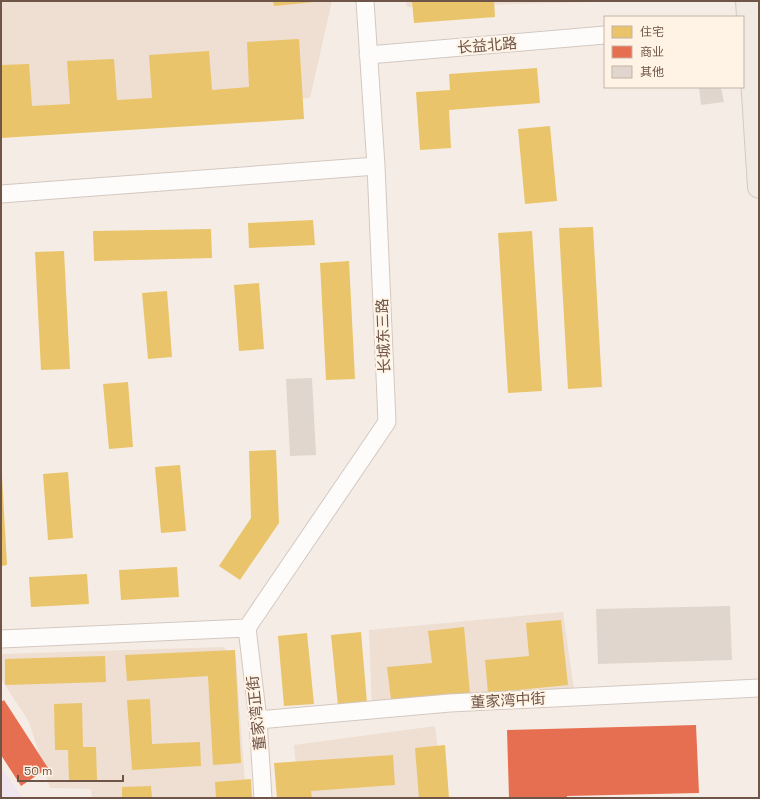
<svg xmlns="http://www.w3.org/2000/svg" width="760" height="799" font-family="'Space Grotesk','Noto Sans SC',sans-serif">
  <style>
    .residential { fill: #eedfd2 }
    .education { fill: #f0e4ee }
    .homes { fill: #e9c46a }
    .shops { fill: #e76f51 }
    .building { fill: #e1d6cd }
    .lines { fill: none; stroke-linecap: round; stroke-linejoin: round }
    .minor-casing { stroke: #d3c8c1; stroke-width: 19 }
    .major-casing { stroke: #d3c9c3; stroke-width: 24 }
    .minor { stroke: #fefcfb; stroke-width: 17 }
    .major { stroke: #f1eae2; stroke-width: 22 }
    .labels { text-anchor: middle; dominant-baseline: central; stroke-width: 4; stroke-linejoin: round; paint-order: stroke }
    .street-label { font-size: 15px; fill: #6f5448; stroke: #fef3e5 }
  </style>
  <rect width="100%" height="100%" fill="#f5ede5"/>
  <!-- residential -->
  <path class="residential" d="M1,1h331l-22,97 -309,33z
    M406,1h223l-222,6z
    M563,612l12,85 -203,13 -3,-80z
    M223,647l13,11 10,140h-154l-1,-9 -41,-1 -21,-66 -28,-43v-25z
    M435,726l9,72h-145l-5,-53z"/>
  <!-- education -->
  <path class="education" d="M1,767l22,31h-22z"/>
  <!-- homes -->
  <path class="homes" d="M273,1h42v1l-41,4z
    M412,1h82l1,16 -81,6z
    M299,39l5,80 -303,19v-73l28,-1 3,42 38,-2 -3,-43 47,-2 3,41 35,-2 -3,-43 60,-4 3,39 37,-3 -2,-45z
    M537,68l3,35 -91,7 2,38 -31,2 -4,-58 34,-2 -1,-16z
    M550,126l7,75 -32,3 -7,-75z
    M313,220l2,25 -66,3 -1,-25z
    M593,227l9,160 -34,2 -9,-161z
    M211,229l1,29 -118,3 -1,-30z
    M532,231l10,160 -34,2 -10,-160z
    M64,251l6,118 -29,1 -6,-118z
    M349,261l6,118 -29,1 -6,-117z
    M259,283l5,66 -25,2 -5,-66z
    M167,291l5,66 -24,2 -6,-66z
    M128,382l5,65 -24,2 -6,-65z
    M276,450l3,73 -39,57 -21,-14 32,-48 -2,-67z
    M180,465l6,66 -25,2 -6,-66z
    M68,472l5,66 -25,2 -5,-66z
    M1,476h1l5,89 -6,1z
    M177,567l2,30 -58,3 -2,-30z
    M87,574l2,30 -58,3 -2,-30z
    M561,620l7,65 -80,8 -3,-33 44,-4 -3,-33z
    M464,627l6,66 -79,7 -4,-33 45,-4 -4,-32z
    M361,632l6,71 -29,3 -7,-71z
    M307,633l7,71 -30,2 -6,-70z
    M235,650l6,113 -28,2 -5,-89 -81,5 -2,-26z
    M105,656l1,26 -101,3v-26z
    M150,699l2,45 48,-2 1,24 -69,4 -5,-70z
    M82,703l1,44h13l1,33h-28l-1,-30h-13l-1,-46z
    M445,745l4,53h-30l-4,-50z
    M393,755l2,30 -84,6 1,7h-35l-3,-35z
    M251,779l1,19h-36l-1,-16z
    M151,786l1,12h-30v-11z"/>
  <!-- shops -->
  <path class="shops" d="M4,700l44,68 -27,18 -20,-31v-53z
    M696,725l3,68 -132,3v2h-58l-2,-68z"/>
  <!-- building -->
  <path class="building" d="M699,87h22l3,15 -23,3z
    M312,378l4,77 -26,1 -4,-77z
    M730,606l2,54 -134,4 -2,-55z"/>
  <g class="lines">
    <defs>
      <path id="minor" d="M368,55l237,-20
        M1,194l375,-28
        M247,628l140,-206 -11,-256 -11,-165
        M247,628l11,92 5,78
        M1,639l246,-11
        M258,720l192,-17 309,-15"/>
      <path id="major" d="M747,1l12,186"/>
    </defs>
    <!-- minor casing -->
    <use href="#minor" class="minor-casing"/>
    <!-- major casing -->
    <use href="#major" class="major-casing"/>
    <!-- minor -->
    <use href="#minor" class="minor"/>
    <!-- major -->
    <use href="#major" class="major"/>
  </g>
  <g class="labels">
    <!-- street labels -->
    <g class="street-label">
      <text transform="translate(487 45) rotate(-5)">长益北路</text>
      <text transform="translate(383 336) rotate(-92)">长城东三路</text>
      <text transform="translate(508 700) rotate(-3)">董家湾中街</text>
      <text transform="translate(256 713) rotate(-96)">董家湾正街</text>
    </g>
  </g>
  <!-- border -->
  <rect width="760" height="799" fill="none" stroke="#6f5448" stroke-width="4"/>
  <!-- legend -->
  <rect x="604" y="16" width="140" height="72" fill="#fef3e5" stroke="#c5b3a6"/>
  <rect x="612" y="26" width="20" height="12" fill="#e9c46a" stroke="#c5b3a6"/>
  <text x="640" y="36" font-size="12" fill="#6f5448">住宅</text>
  <rect x="612" y="46" width="20" height="12" fill="#e76f51" stroke="#c5b3a6"/>
  <text x="640" y="56" font-size="12" fill="#6f5448">商业</text>
  <rect x="612" y="66" width="20" height="12" fill="#e1d6cd" stroke="#c5b3a6"/>
  <text x="640" y="76" font-size="12" fill="#6f5448">其他</text>
  <!-- scale -->
  <path d="M18 775v6h105v-6" fill="none" stroke="#6f5448" stroke-width="2"/>
  <text x="24" y="775" font-size="12" fill="#6f5448" stroke="#fef3e5" stroke-width="3" paint-order="stroke">50 m</text>
</svg>
